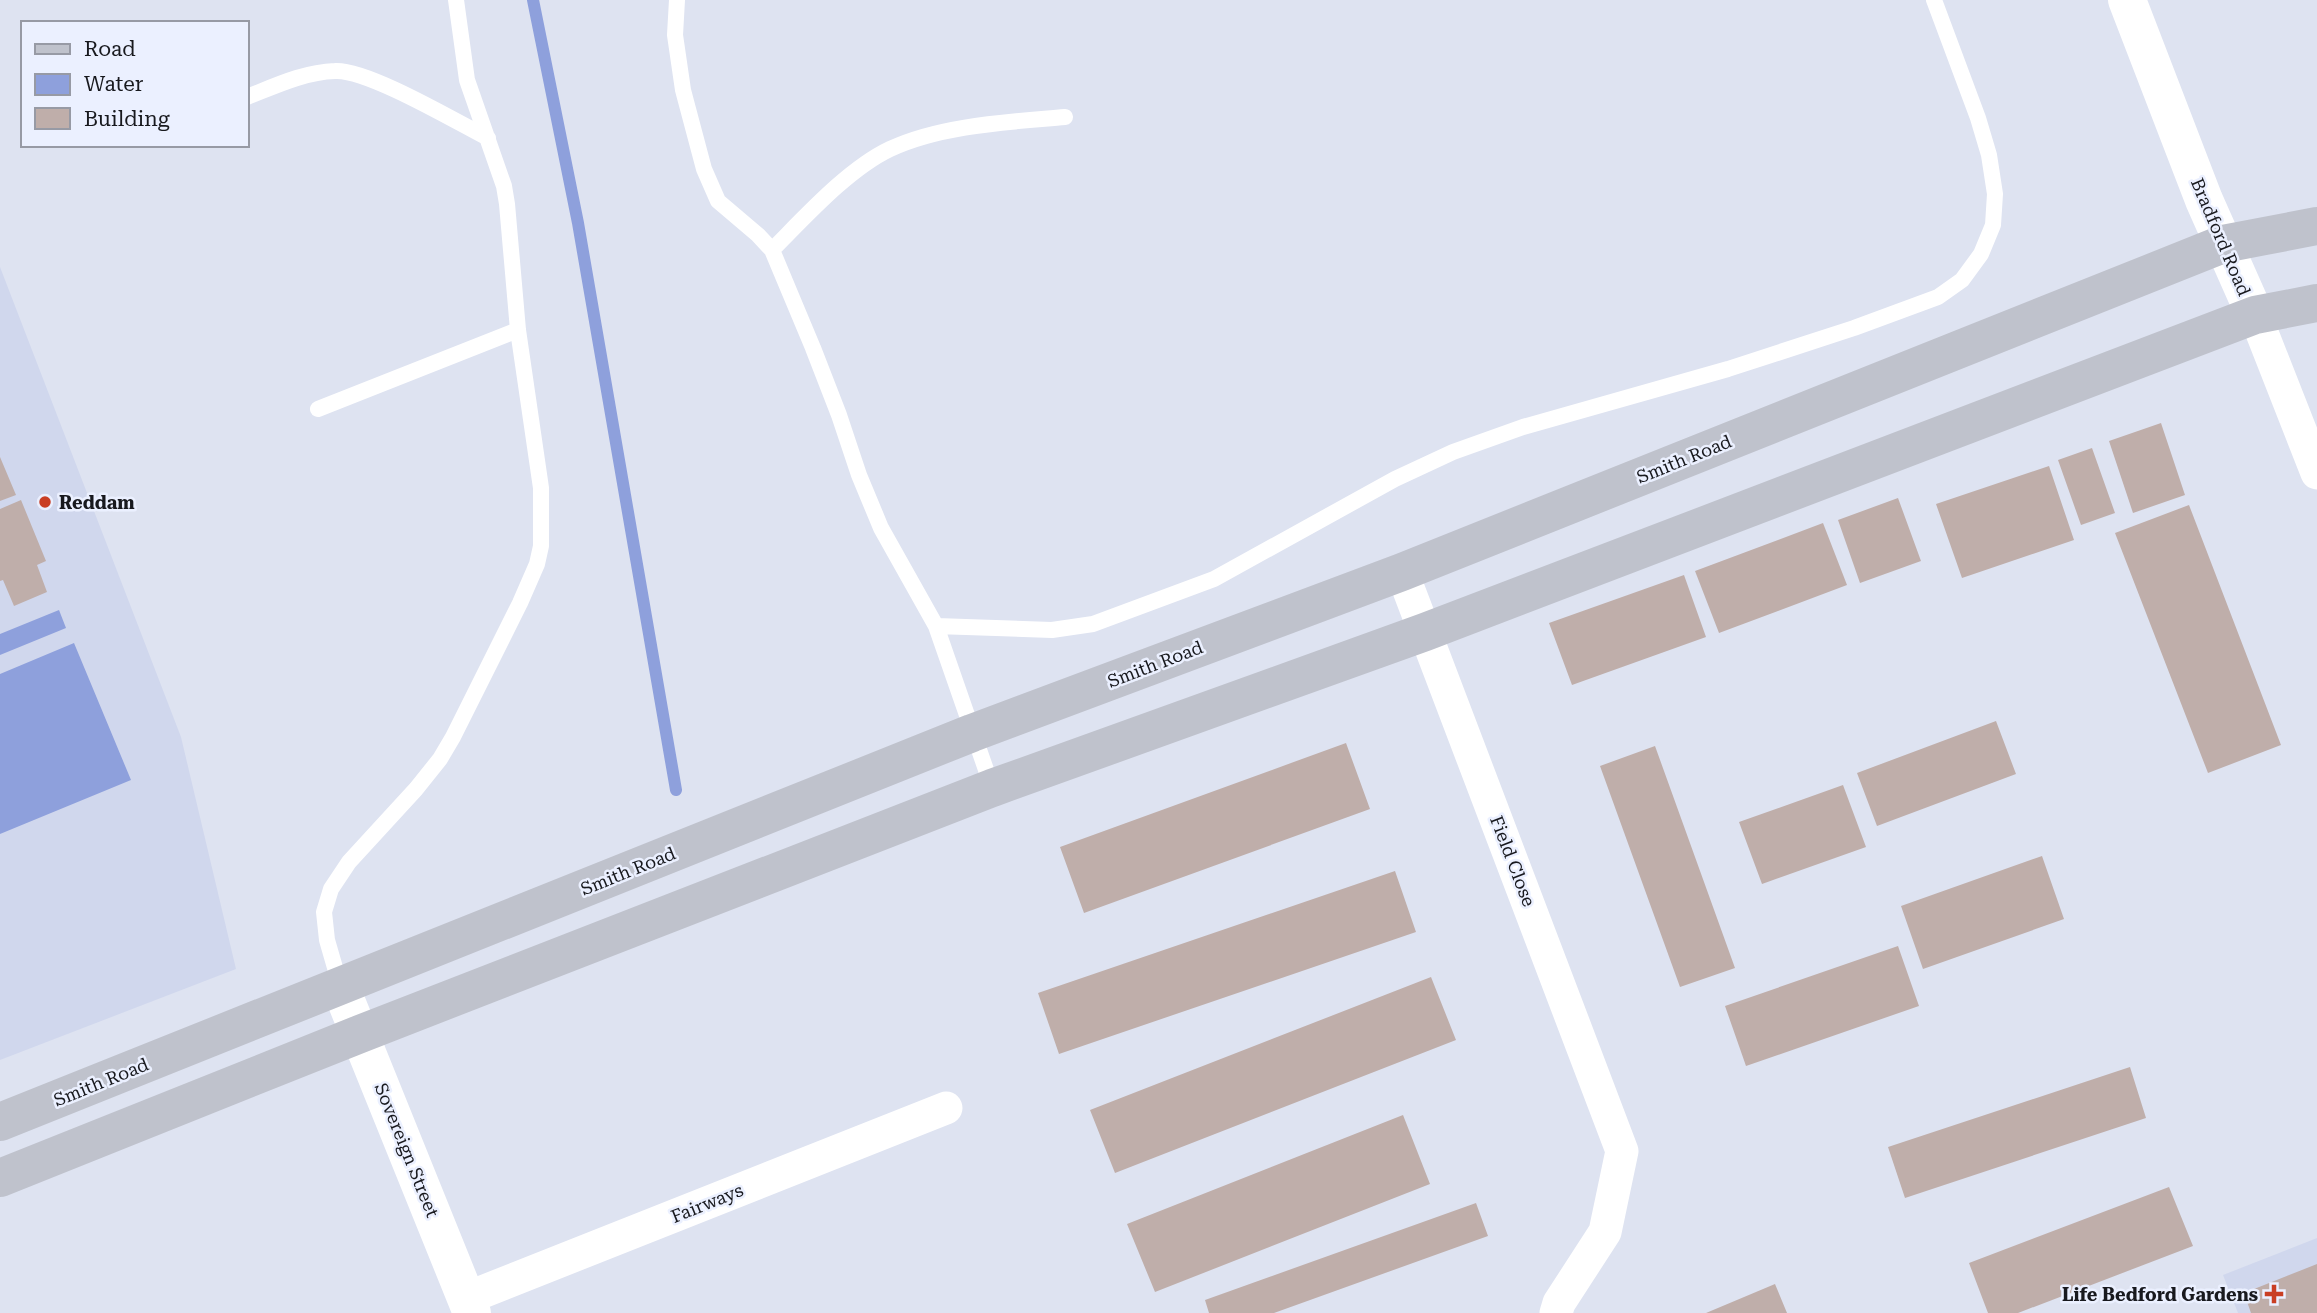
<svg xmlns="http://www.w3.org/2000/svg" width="2317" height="1313" font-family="'Roboto Serif',serif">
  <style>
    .built { fill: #d0d7ed }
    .water { fill: #8ea0dc }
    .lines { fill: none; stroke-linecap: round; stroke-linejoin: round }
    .stream { stroke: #8ea0dc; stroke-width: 12 }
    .building { fill: #bfaeaa }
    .service { stroke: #fff; stroke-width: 16 }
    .minor { stroke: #fff; stroke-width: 33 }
    .tertiary { stroke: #fff; stroke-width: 38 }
    .secondary { stroke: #bfc2cc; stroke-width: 38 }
    .poi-dot { fill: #c93e24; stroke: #ebf0ff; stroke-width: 2.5 }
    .labels { text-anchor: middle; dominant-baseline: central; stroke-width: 5; stroke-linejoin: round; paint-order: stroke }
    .street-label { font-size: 18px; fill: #18191e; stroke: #ebf0ff }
    .poi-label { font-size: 18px; font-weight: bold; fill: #18191e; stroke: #ebf0ff; text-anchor: start }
  </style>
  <rect width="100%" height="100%" fill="#dee3f1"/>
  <!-- built -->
  <path class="built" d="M0,267l181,470 55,232 -236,91z
    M2317,1238v75h-79l-15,-38z"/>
  <!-- water -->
  <path class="water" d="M59,610l7,18 -66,27v-21z
    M74,643l57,137 -131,54v-160z"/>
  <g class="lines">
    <!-- stream -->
    <path class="stream" d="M533,0l45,223 98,567"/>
  </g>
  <!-- building -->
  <path class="building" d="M2161,423l24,72 -52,18 -24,-72z
    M2092,448l23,65 -34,12 -23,-65z
    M0,457l16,38 -16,6z
    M2049,466l25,74 -112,38 -26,-74z
    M1898,498l23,63 -61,22 -22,-63z
    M21,500l25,61 -9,4 10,27 -33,14 -11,-26 -3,1v-72z
    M2189,505l92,240 -73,28 -93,-240z
    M1823,523l24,62 -128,48 -24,-62z
    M1684,575l22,62 -134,48 -23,-62z
    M1996,721l20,53 -139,52 -20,-53z
    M1346,743l24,66 -286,104 -24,-66z
    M1655,746l80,222 -55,19 -80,-221z
    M1843,785l23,62 -104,37 -23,-62z
    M2042,856l22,63 -141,50 -22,-63z
    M1395,871l21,61 -357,122 -21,-61z
    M1898,946l21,60 -173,60 -21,-60z
    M1431,977l25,63 -341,133 -25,-63z
    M2130,1067l16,51 -241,80 -17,-51z
    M1403,1115l27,69 -275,108 -28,-68z
    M2169,1187l24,59 -175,67h-30l-19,-50z
    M1476,1203l12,33 -214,77h-65l-4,-13z
    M2317,1264v49h-66l-7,-20z
    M1775,1284l12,29h-81z"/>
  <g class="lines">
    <!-- service -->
    <path class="service" d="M677,0l-2,35 8,55 21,79 14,32 40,34 14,15 41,98 26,67 20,60 22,53 55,98 56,161
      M247,97c28,-11 57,-25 88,-26 32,-2 120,50 153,67
      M772,250c33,-33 76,-81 118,-101 51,-24 119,-27 175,-32
      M318,409l200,-79
      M936,626l116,4 41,-6 121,-45 181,-100 58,-27 70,-25 205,-58 126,-41 84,-31 24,-17 19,-26 12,-29 2,-31 -6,-39 -11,-37 -44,-118
      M340,985l-13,-45 -3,-28 7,-23 18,-27 67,-73 24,-30 13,-22 67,-134 17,-39 4,-18v-58l-23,-158 -11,-126 -3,-18 -37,-106 -11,-80"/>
    <!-- minor -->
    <path class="minor" d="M2255,315l62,158
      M1402,572l220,579 -17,81 -46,71 -3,10
      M467,1298l479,-190"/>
    <!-- tertiary -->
    <path class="tertiary" d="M2127,0l77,200 51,115
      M340,986l132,327"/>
    <!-- secondary -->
    <path class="secondary" d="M0,1122l972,-389 430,-161 821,-328 94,-18
      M0,1178l360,-144 632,-246 433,-156 830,-317 62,-12"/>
  </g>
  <!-- markers -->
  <g class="poi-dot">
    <circle cx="45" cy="502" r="7"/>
    <path d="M2270.5 1283.5h7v7h7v7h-7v7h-7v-7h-7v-7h7z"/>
  </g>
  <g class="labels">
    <!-- street labels -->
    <g class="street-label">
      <text transform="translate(2221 237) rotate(67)">Bradford Road</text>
      <text transform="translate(1684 459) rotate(-22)">Smith Road</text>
      <text transform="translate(1155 664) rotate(-21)">Smith Road</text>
      <text transform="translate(1513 861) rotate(69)">Field Close</text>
      <text transform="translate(628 871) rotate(-22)">Smith Road</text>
      <text transform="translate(101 1082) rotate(-22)">Smith Road</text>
      <text transform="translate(407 1150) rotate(68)">Sovereign Street</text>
      <text transform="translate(707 1203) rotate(-22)">Fairways</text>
    </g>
    <!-- poi labels -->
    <g class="poi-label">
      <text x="59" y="502">Reddam</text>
      <text x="2258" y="1294" text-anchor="end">Life Bedford Gardens</text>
    </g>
  </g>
  <!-- legend -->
  <rect x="21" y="21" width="228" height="126" fill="#ebf0ff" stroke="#979aa5" stroke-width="2"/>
  <rect x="35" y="44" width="35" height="10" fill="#bfc2cc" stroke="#979aa5" stroke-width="2"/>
  <text x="84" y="56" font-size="21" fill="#18191e">Road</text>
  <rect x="35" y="74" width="35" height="21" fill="#8ea0dc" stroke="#979aa5" stroke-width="2"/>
  <text x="84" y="91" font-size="21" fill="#18191e">Water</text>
  <rect x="35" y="108" width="35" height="21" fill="#bfaeaa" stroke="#979aa5" stroke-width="2"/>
  <text x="84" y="126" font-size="21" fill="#18191e">Building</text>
</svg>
